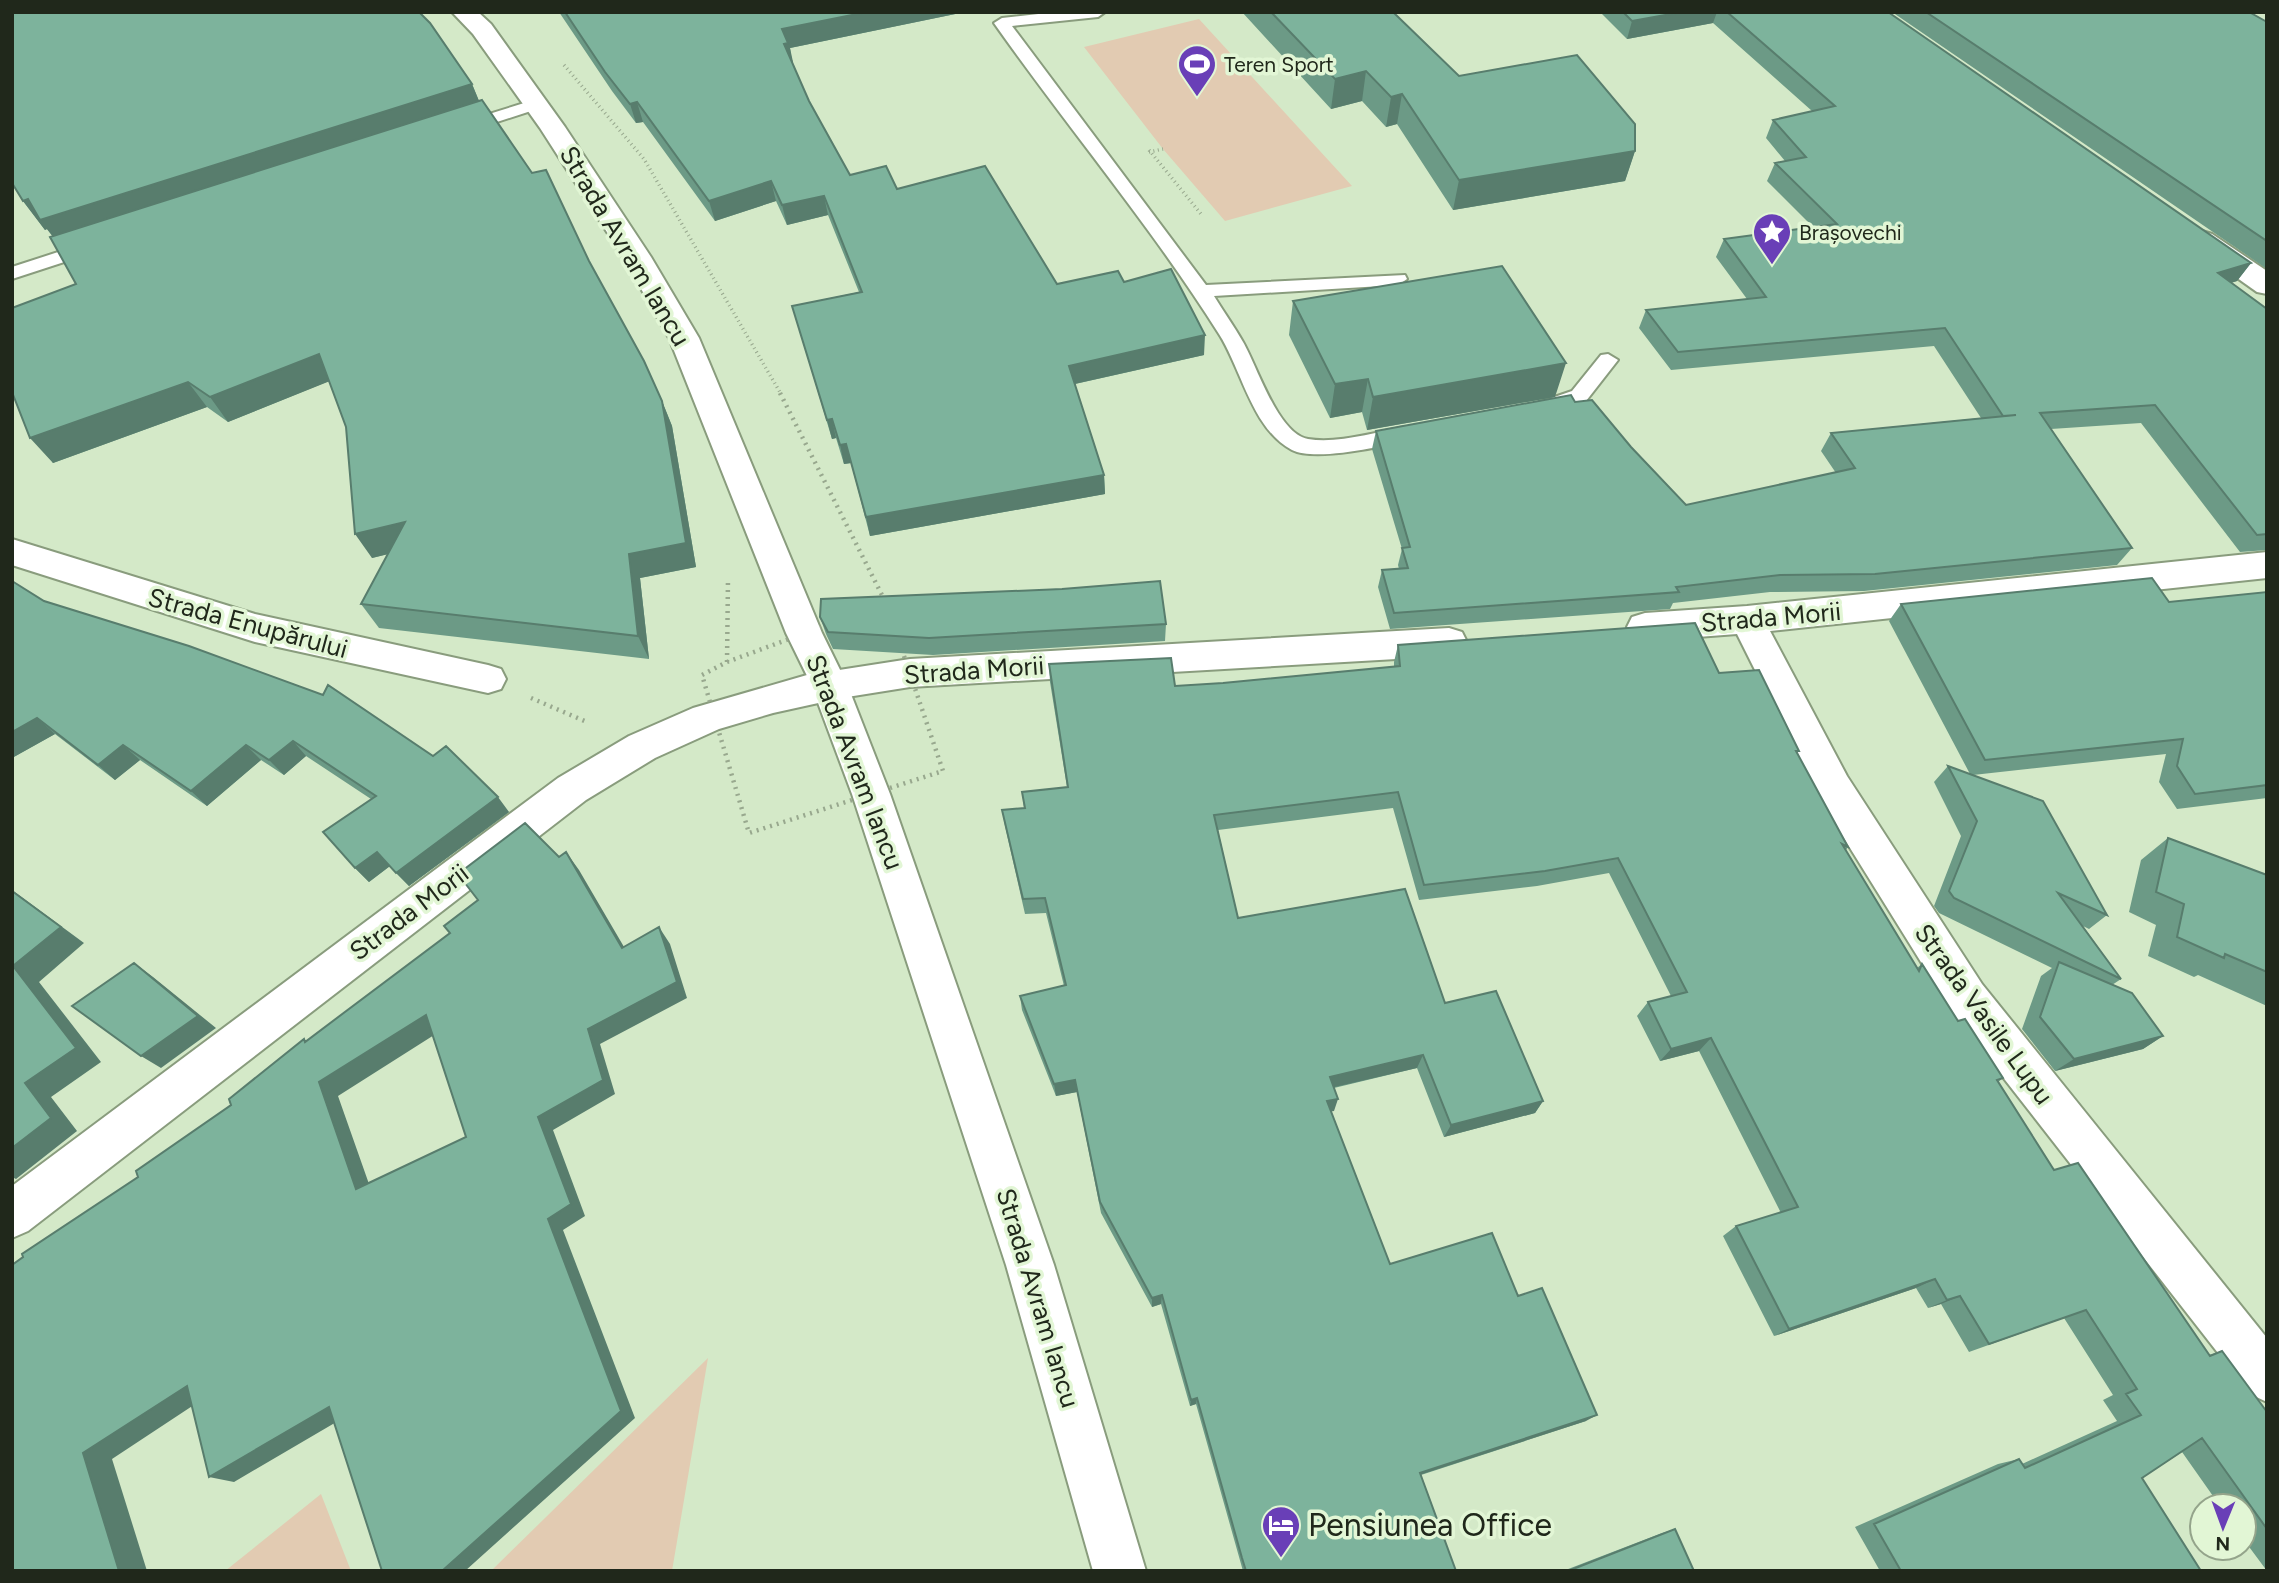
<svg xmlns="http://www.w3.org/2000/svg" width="2279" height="1583" font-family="Figtree,sans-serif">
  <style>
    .green { fill: #e2cbb2 }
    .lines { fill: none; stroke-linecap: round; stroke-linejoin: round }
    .service-casing { stroke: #899c7d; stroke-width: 4 }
    .minor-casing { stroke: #899c7d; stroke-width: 4 }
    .tertiary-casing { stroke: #899c7d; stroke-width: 4 }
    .secondary-casing { stroke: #899c7d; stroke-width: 4 }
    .path-far1 { stroke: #98a88e; stroke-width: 3.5; stroke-dasharray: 1 3.5; stroke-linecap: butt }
    .path { stroke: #98a88e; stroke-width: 4.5; stroke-dasharray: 2 5; stroke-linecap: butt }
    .service { fill: #fff; fill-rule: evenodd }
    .minor { fill: #fff; fill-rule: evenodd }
    .tertiary { fill: #fff; fill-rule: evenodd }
    .secondary { fill: #fff; fill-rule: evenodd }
    .wall { fill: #6c9a86 }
    .shaded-wall { fill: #587d6d }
    .building { fill: #7db39c; stroke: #587d6d; stroke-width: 2; fill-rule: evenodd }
    .labels { text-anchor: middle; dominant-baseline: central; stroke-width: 7; stroke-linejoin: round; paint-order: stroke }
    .far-poi-label { font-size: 21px; fill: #20281b; stroke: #e2f6d5; text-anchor: start }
    .street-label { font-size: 26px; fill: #20281b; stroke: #e2f6d5 }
    .near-poi-label { font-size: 32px; fill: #20281b; stroke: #e2f6d5; text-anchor: start }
  </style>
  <rect width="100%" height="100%" fill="#d4e9c8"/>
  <!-- green -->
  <path class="green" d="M1199,19l153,167 -127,35 -62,-72 -79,-102z
    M708,1358l-36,213h-181z
    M321,1494l30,77h-126z"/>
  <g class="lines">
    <defs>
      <path id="service" d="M1056,12h49l-7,5 -86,9 194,259 199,-10 2,4 -9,6 -184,11c9,15 20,30 29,46 14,24 35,92 65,97 30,5 67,-7 97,-12l10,7 -3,5c-26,7 -97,23 -120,11 -40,-21 -50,-80 -73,-116 -68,-108 -151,-206 -225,-311l8,-5z
        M534,100l8,5 -2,3 -77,25 -8,-5 2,-4z
        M92,241l6,2 3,4 -3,4 -86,28v-12z
        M1608,354l10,6 -32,41 -42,14 -7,-2 -3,-5 3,-5 35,-12 29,-36z"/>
      <path id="minor" d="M12,539l243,75 233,51 13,4 5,10 -5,10 -13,4 -233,-51 -243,-77z
        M2267,552v26l-497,53 77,145 135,208 285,354v64l-17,-8 -298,-382 -133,-214 -82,-164 -92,7 -13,-4 -5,-10 5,-10 13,-4 102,-7z
        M1449,628l13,4 5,10 -5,10 -13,4 -539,31 -69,11 -68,15 -54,16 -64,29 -69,42 -558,431 -16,7v-52l546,-408 71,-42 64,-28 114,-33 103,-16z"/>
      <path id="tertiary" d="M452,12h26l13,12 74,103 86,130 48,81 123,295 25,51 43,110 164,471 92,306h-53l-87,-306 -154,-471 -41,-110 -25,-51 -117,-295 -46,-81 -83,-129 -67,-94z"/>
      <path id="secondary" d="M2202,231l10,3 55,37v23l-10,-2 -65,-46 -4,-6 4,-6z"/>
    </defs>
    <!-- service casing -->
    <use href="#service" class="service-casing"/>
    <!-- minor casing -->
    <use href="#minor" class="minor-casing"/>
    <!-- tertiary casing -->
    <use href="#tertiary" class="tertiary-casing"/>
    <!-- secondary casing -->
    <use href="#secondary" class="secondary-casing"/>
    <!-- path-far1 -->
    <path class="path-far1" d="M564,65l80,94 137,235
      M1149,150l52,64
      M1149,152l14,-3"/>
    <!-- path -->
    <path class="path" d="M780,393l104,206
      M886,603l57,168 -194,62 -47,-158 25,-13z
      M727,662l1,-84
      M531,698l56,24"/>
    <!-- service -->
    <use href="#service" class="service"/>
    <!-- minor -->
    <use href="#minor" class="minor"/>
    <!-- tertiary -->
    <use href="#tertiary" class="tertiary"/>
    <!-- secondary -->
    <use href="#secondary" class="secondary"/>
  </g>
  <!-- wall -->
  <path class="wall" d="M559,12h406l-175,36 2,14 17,39 41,74 47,14 160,95 67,-2 80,73 -129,29 29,91 1,19 -235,42 -19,-73 -7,1 -8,-26 -4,1 -40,-133 67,-14 -31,-77 -41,10 -11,-24 -61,20 -72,-99 -7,1 -24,-32z
    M1242,12h151l66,64 176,75 -10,30 -172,29 -56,-86 -11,3 -24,-26 -31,8z
    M1600,12h288l363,251 -14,18 -6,2 36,26v241l-27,2 -99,-129 -90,6 81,119 -15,17 -253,26 -94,1 -97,11 -3,6 -280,20 -12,-42 4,-17 17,-1 -1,-4 4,-16 -30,-100 4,-18 199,-29 56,45 55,58 150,-32 -15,-22 10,-18 150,-15 -47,-72 -263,24 -32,-42 7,-18 101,-11 -31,-42 8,-18 89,-12 -46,-46 8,-18 10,-2 -19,-23 7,-18 39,-9 -99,-88 -86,16z
    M1892,12h357l18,10v247z
    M472,84l7,17 110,160 73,140 10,25 24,141 -56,11 9,81 -270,-31 -18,-24 27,-50 -16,4 -26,-131 -17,-46 -101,41 -21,-15 -154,56 -39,-66h-2l64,-113 -23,-47 -6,-8 -2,1 -22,-29z
    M1293,301l262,96 -188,33 -5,-18 -32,6 -41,-83z
    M12,581l32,20 465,211 -100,74 -19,-20 -21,16 -14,-14 16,-69 -65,-43 -22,19 -23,-15 -54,46 -67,-46 -25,20 -60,-46 -43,24z
    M2267,592v206l-90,11 -18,-27 7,-28 -193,21 134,140 -18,14 -6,-3 38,53 -9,6 51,51 -20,13 -88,22 -33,-42 19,-53 11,-8 -113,-55 -5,-7 27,-70 -27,-54 14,-16 22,8 -81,-153 12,-17 268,-2z
    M820,617l346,7 -1,17 -232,14 -100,-6 -7,-15z
    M1398,645l321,28 80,78 -2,2 51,94 -2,3 71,118 5,-4 36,57 45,57 -5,4 56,88 155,185 13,-4 45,61v159l-23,-31v-34h-24l-38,-54 -40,26 59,93h-321l-25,-44 143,-63 21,-5 3,5 95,-43 -14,-21 10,-5 -49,-77 -95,34 -28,-48 -13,4 -12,-20 -142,48 -51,-100 13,-10 45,-13 -82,-162 -39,10 -23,-45 11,-14 23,-6 -62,-123 -72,13 -118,14 -26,-92 -175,22 20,88 207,85 98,98 -8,12 -91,24 -27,-69 -83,20v23h-3l59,153 128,32 68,125 -165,54 35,96h-213l-47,-167 -6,2 -29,-102 -9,3 -51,-94 -24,-121 -21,4 -34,-86 -2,-14 44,-10 -18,-73 -21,1 -20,-88 -3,-16 22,-2 -2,-16 45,-5 -17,-105 -1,-18 126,22 48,-3 171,-16v-5z
    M2168,838l99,37v131l-69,-31 -4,2 -46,-21 8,-31 -27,-13 12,-52z
    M1675,1529l19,42h-131l99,-38z"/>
  <!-- shaded-wall -->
  <path class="shaded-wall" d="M867,12h98l-175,36 3,14 -5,1 -4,-19 -2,-15z
    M1682,12h35l-4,11 -86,16 5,-18z
    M1366,71l-4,30 -31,8 4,-30z
    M472,84l12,29 -422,135 -15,-19 -2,1 -22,-29z
    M1402,94l-5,30 -11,3 5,-30z
    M637,102l6,20 -7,1 -6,-19z
    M1635,151l-10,30 -172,29 6,-30z
    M771,181l5,20 -61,20 -6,-20z
    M824,196l4,19 -41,10 -5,-20z
    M2251,263l-14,18 -33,10 14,-18z
    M1205,335l-1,20 -134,30 -1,-19z
    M319,354l16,25 -107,43 -18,-25z
    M1566,363l-11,34 -188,33 6,-33z
    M1368,379l-6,33 -32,6 5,-34z
    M188,382l19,25 -154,56 -23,-25z
    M662,401l10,25 24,141 -56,11 9,81 -11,-23 -9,-82z
    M832,419l4,19 -4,1 -5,-19z
    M846,444l5,19 -7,1 -4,-19z
    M1104,475l1,19 -235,42 -4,-19z
    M405,522l16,24 -49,12 -17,-24z
    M37,718l18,16 -43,24v-26z
    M293,741l13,15 -22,19 -15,-15z
    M123,745l17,15 -25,20 -17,-15z
    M246,745l15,15 -54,46 -16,-15z
    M498,797l11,15 -100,74 -13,-13z
    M377,852l13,14 -21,16 -14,-14z
    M566,852l13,18 55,94 -12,-16z
    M12,890l72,53 -45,39 62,80 -50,35 26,34 -61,48 -4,-2v-29l13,-65 -12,-117z
    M659,927l11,17 17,54 -87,46 15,50 -62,36 32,86 -22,14 72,188 -170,153h-23l106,-352 -10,-102 50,-88z
    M134,963l19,14 63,51 -55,40 -20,-12z
    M426,1015l16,15 -104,66 37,105 -19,-12 -37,-107z
    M2163,1036l-20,13 -88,22 19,-12z
    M1711,1038l-12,13 -39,10 11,-12z
    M1423,1055l-6,13 -91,21 4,-12z
    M1075,1080l2,12 -21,4 -2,-12z
    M1338,1099l-4,12 -11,2 4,-12z
    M1543,1101l-8,12 -91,24 7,-12z
    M1935,1279l-19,9 -142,48 15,-7z
    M1162,1295l-1,9 -9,3v-9z
    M1960,1296l-19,8 -13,4 19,-8z
    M187,1386l25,7 -100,66 35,112h-28l-36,-118z
    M1197,1398l-1,6 -6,2 1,-6z
    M329,1407l21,7 -116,68 -25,-5z
    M1597,1415l-11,6 -173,56 7,-4z"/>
  <!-- building -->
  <path class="building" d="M12,12h407l11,11 42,61 -432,136 -12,-21 -5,2 -11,-18z
    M565,12h302l-85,17 6,14 -4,1 25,57 41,74 36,-9 11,23 88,-23 72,118 61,-13 6,11 47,-13 34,66 -136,31 35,109 -238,42 -20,-73 -6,1 -8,-26 -5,1 -35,-114 70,-14 -38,-96 -42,9 -11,-24 -62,20 -72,-99 -7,2 -25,-32z
    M1271,12h122l66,64 118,-21 58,69v27l-176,29 -57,-86 -11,3 -25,-26 -31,8z
    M1623,12h59l-50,9z
    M1727,12h161l363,251 -33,10 49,36v225l-10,1 -102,-130 -115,8 92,135 -257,26 -95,1 -104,12 3,5 -285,21 -12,-43 26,-2 -6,-20 8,-1 -34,-116 195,-36 4,7 17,-2 39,47 55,58 169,-37 -24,-35 185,-18 -13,1 -58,-88 -267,24 -32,-42 120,-13 -42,-58 113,-15 -62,-61 31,-6 -33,-37 62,-14z
    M1926,12h323l18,10v219z
    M482,100l50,73 14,-3 43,91 55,100 18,40 24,142 -57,11 9,82 -277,-32 44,-82 -50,12 -9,-107 -27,-73 -109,43 -22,-15 -158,56 -18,-46v-84l64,-24 -26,-47z
    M1502,266l64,97 -193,34 -5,-18 -33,5 -42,-83z
    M2152,578l17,24 98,-10v193l-72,9 -18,-28 6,-27 -198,21 -84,-156z
    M12,581l32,20 145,45 134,49 5,-10 105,71 13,-10 52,51 -102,76 -19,-21 -22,16 -32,-36 53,-36 -83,-55 -24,19 -23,-15 -55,46 -68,-46 -25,20 -61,-47 -25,14z
    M1160,581l6,43 -237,14 -101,-6 -8,-15 1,-18 241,-10z
    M1695,623l24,50 40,-3 40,81h-3l52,96 -6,-3 77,127 3,-7 36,57 7,-2 38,59 -6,2 57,90 24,-7 132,193 12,-5 45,61v117l-65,-91 -60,40 59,93h-300l-27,-47 145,-65 6,9 116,-53 -15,-21 11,-5 -51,-79 -97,34 -29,-48 -13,4 -12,-21 -146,50 -53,-103 62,-19 -87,-169 -40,11 -23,-47 39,-10 -69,-134 -73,13 -121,14 -26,-93 -184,23 24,103 167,-29 40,114 51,-12 47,110 -92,24 -28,-70 -93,22 8,22 -11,2 63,163 102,-31 26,63 24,-8 55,127 -177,58 36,98h-210l-4,-13 -45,-160 -6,2 -29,-105 -10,3 -52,-96 -25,-122 -21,4 -34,-88 46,-11 -21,-87 -22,1 -21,-89 23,-2 -3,-16 46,-5 -19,-123 122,-6 4,28 48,-3 177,-17 -2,-21z
    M1948,766l95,35 64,114 -49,-22 63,86 -167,-81 -5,-7 28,-70z
    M525,823l34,34 7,-5 56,96 37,-21 18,55 -89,47 15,51 -65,37 33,87 -23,15 73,192 -179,160h-60l-53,-164 -120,70 -22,-91 -104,67 36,118h-107v-306l11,-8 -1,-3 116,-77 -2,-6 95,-66 -2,-6 75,-60 1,3 145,-109 -6,-7 34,-26 -20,-26zM426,1015l40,122 -110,52 -37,-107z
    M2168,838l99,37v97l-42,-18 -1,4 -47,-21 7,-33 -28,-12z
    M12,891l49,36 -48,39 63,82 -51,35 26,35 -39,30z
    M2059,962l73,31 31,43 -89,23 -34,-42z
    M134,963l64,53 -57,40 -69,-50z
    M1675,1529l19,42h-126z"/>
  <!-- icons -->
  <defs>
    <symbol id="stadium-pin" viewBox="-11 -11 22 30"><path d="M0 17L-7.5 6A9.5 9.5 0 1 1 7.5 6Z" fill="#693fb7" stroke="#e2f6d5"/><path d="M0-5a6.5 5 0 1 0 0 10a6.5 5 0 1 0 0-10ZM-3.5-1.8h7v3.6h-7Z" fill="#fff"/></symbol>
    <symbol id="sight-pin" viewBox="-11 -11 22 30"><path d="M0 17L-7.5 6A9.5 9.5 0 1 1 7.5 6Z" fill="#693fb7" stroke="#e2f6d5"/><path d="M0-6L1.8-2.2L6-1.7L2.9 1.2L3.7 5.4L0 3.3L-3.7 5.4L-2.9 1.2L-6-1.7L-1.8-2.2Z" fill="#fff"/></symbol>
    <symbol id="hotel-pin" viewBox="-11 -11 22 30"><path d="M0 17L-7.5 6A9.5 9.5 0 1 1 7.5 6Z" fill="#693fb7" stroke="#e2f6d5"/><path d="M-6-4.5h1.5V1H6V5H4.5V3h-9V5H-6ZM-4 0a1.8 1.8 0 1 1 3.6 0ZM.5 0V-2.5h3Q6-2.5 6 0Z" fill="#fff"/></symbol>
  </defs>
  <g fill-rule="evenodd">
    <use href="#stadium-pin" x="1175" y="42" width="44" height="60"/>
    <use href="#sight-pin" x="1750" y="210" width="44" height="60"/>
    <use href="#hotel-pin" x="1259" y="1503" width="44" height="60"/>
  </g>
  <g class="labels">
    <!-- far-poi labels -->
    <g class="far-poi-label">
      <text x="1224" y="64">Teren Sport</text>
      <text x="1799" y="232">Brașovechi</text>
    </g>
    <!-- street labels -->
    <g class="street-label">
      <text transform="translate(625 246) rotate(59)">Strada Avram Iancu</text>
      <text transform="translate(1771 617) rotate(-5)">Strada Morii</text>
      <text transform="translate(248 623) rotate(15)">Strada Enupărului</text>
      <text transform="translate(974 670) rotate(-4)">Strada Morii</text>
      <text transform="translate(855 762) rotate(69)">Strada Avram Iancu</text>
      <text transform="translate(409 912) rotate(-37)">Strada Morii</text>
      <text transform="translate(1984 1014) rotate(54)">Strada Vasile Lupu</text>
      <text transform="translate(1038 1298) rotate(73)">Strada Avram Iancu</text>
    </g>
    <!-- near-poi labels -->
    <g class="near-poi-label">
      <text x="1308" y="1525">Pensiunea Office</text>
    </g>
  </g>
  <!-- border -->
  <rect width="2279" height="1583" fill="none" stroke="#20281b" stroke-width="28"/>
  <!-- north arrow -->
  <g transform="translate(2223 1527) rotate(181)"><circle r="33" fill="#e2f6d5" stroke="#94a48b" stroke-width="2"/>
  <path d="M0-5L12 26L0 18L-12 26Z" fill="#693fb7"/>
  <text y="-10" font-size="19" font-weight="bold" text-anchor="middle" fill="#20281b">N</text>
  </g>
</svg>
